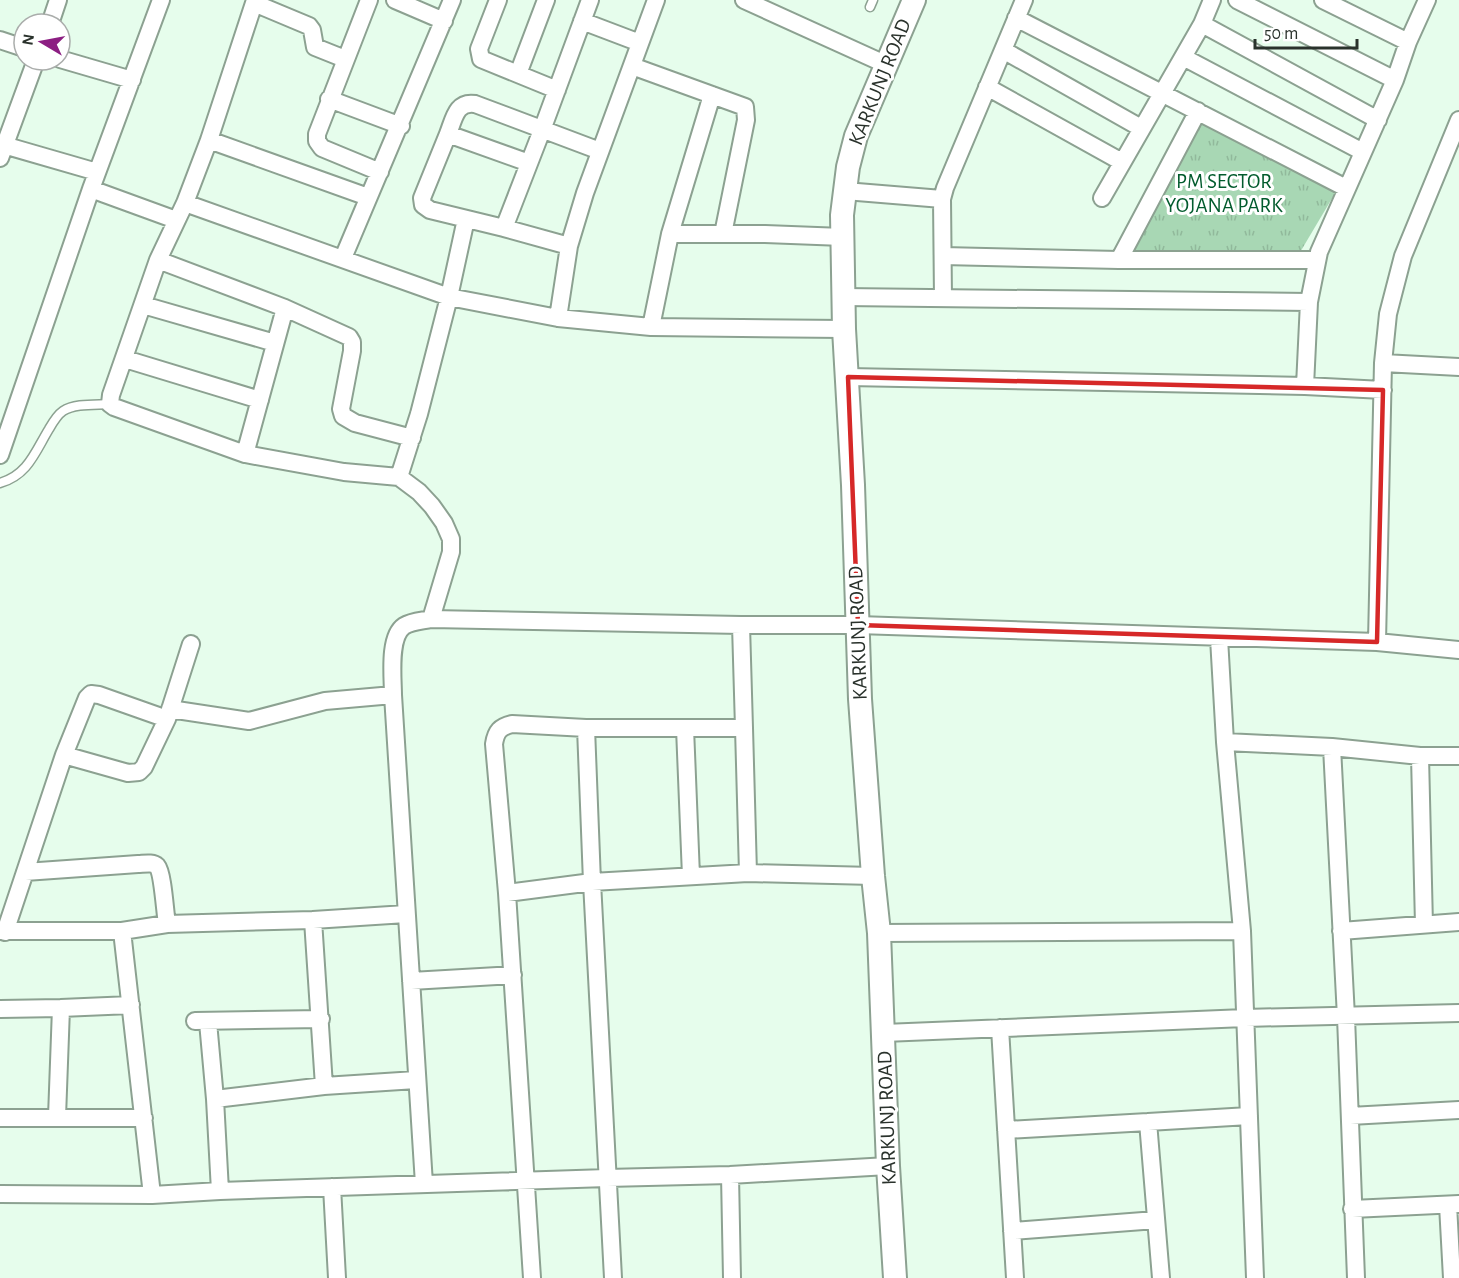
<svg xmlns="http://www.w3.org/2000/svg" width="1459" height="1278" font-family="'Alegreya Sans',sans-serif">
  <style>
    .grass { fill: url(#grass-tufts) }
    .lines { fill: none; stroke-linecap: round; stroke-linejoin: round }
    .lane-casing { stroke: #8ca191; stroke-width: 11 }
    .street-casing { stroke: #8ca191; stroke-width: 20 }
    .secondary-casing { stroke: #8ca191; stroke-width: 26 }
    .lane { stroke: #fff; stroke-width: 8 }
    .street { stroke: #fff; stroke-width: 16 }
    .secondary { stroke: #fff; stroke-width: 22 }
    .marked { fill: none; stroke: #d62828; stroke-width: 4.5; stroke-linejoin: round }
    .labels { text-anchor: middle; dominant-baseline: central; stroke-width: 6; stroke-linejoin: round; paint-order: stroke }
    .street-label { font-size: 21px; fill: #2a322c; stroke: #fff }
    .park-label { font-size: 21px; fill: #025b2d; stroke: #fff }
  </style>
  <defs>
    <pattern id="grass-tufts" width="24" height="20" patternUnits="userSpaceOnUse" patternTransform="scale(1.5)"><rect width="24" height="20" fill="#a8d7b4"/><path d="M3 7l-1-3M5 7V3M7 7l1-3M15 17l-1-3M17 17v-4M19 17l1-3" fill="none" stroke="#91b99b"/></pattern>
  </defs>
  <rect width="100%" height="100%" fill="#e6fdec"/>
  <!-- grass -->
  <path class="grass" d="M1198,111l139,79 -38,64 -168,-4z"/>
  <g class="lines">
    <defs>
      <path id="lane" d="M870,7l3,-7
        M0,483c28,-8 35,-31 49,-54 4,-7 8,-14 14,-18 12,-8 33,-6 47,-7"/>
      <path id="street" d="M255,0l-46,140 -24,63 -27,57 -47,135 -1,9 4,3 131,47 99,18 55,5 20,15 13,14 12,17 7,16v13l-20,67
        M369,0l-52,134v7l5,7 58,24
        M395,0l49,21
        M498,0l-19,49 2,10 76,31
        M744,0l141,64
        M1237,0l158,80
        M1323,0l85,42
        M254,3l55,23 3,4 3,17 30,12
        M1016,18l330,170
        M582,21l58,22
        M50,24l8,-24
        M1202,24l176,96
        M0,40l24,8
        M1003,50l138,78
        M1183,57l180,95
        M60,59l72,21
        M632,66l113,41 1,13 -23,114
        M518,74l28,-74
        M987,87l135,75
        M329,99l72,27
        M448,134c6,-15 8,-33 27,-30l125,47
        M209,140l159,57
        M0,144l97,28
        M0,158l36,-98
        M91,189l85,31
        M845,191l97,8
        M1102,198l100,-174 10,-24
        M185,203l264,94 109,21 93,9 193,2
        M504,228l-74,-18 -7,-5 -1,-7 26,-64 81,29
        M670,234h95l78,3
        M569,246l-65,-18 38,-98 48,-130
        M943,256l176,4h198
        M343,258l109,-258
        M158,260l127,48 64,29 3,5v9l-11,58 2,7 12,7 57,15
        M1119,260l79,-149
        M843,297l466,5
        M943,298l-1,-99 3,-11 79,-188
        M143,305l132,38
        M558,318l11,-72 16,-53 71,-193
        M651,327l19,-93 42,-139
        M125,359l135,41
        M1383,363l76,4
        M848,377l457,9 78,4
        M1305,386l4,-84 10,-50 76,-172 13,-38 19,-42
        M245,454l40,-146
        M0,455l91,-266 70,-189
        M399,477l20,-63 30,-117 17,-78
        M741,625l3,103
        M1219,638l6,104 17,189 13,347
        M1377,642l6,-279 5,-49 15,-58 56,-136
        M170,709l79,12 76,-20 68,-6
        M685,728l6,148
        M1225,742l107,5 14,270 10,261
        M1332,747l88,9h39
        M64,755l64,18 11,-1 5,-5 23,-48 24,-75
        M1420,756l4,169
        M25,872l113,-8c5,0 15,-2 19,2 6,7 8,47 10,58
        M507,893l85,-11 -6,-154
        M313,920l11,166
        M0,931h122l45,-7 146,-4 93,-6
        M122,931l30,264
        M1341,931l118,-9
        M5,932l59,-177 23,-57 4,-4 8,1 68,24
        M879,933l363,-2
        M411,981l102,-6
        M61,1008l70,-3
        M0,1009l61,-1 -4,109
        M195,1021l126,-2
        M208,1022l7,77 5,92
        M1000,1028l15,250
        M884,1033l361,-15 214,-5
        M215,1099l109,-13 92,-6
        M1350,1116l109,-6
        M0,1118h144
        M1148,1122l101,-6
        M1006,1130l142,-8 13,156
        M730,1175l2,103
        M424,1184l-31,-489c0,-17 -5,-58 11,-69 8,-5 18,-5 27,-7l310,6h117l519,17 82,8
        M332,1187l5,91
        M0,1194l152,1 68,-4 387,-13 123,-3 158,-9
        M1448,1205l4,73
        M1352,1209l107,-5
        M1012,1231l144,-11
        M532,1278l-25,-385 -13,-149c2,-13 6,-17 18,-20l74,4h158l4,145
        M613,1278l-21,-396 156,-9 125,3"/>
      <path id="secondary" d="M895,1278l-7,-112 -9,-233 -6,-57 -13,-177 -7,-214 -9,-156 -2,-114 6,-48 8,-31 58,-136"/>
    </defs>
    <!-- lane casing -->
    <use href="#lane" class="lane-casing"/>
    <!-- street casing -->
    <use href="#street" class="street-casing"/>
    <!-- secondary casing -->
    <use href="#secondary" class="secondary-casing"/>
    <!-- lane -->
    <use href="#lane" class="lane"/>
    <!-- street -->
    <use href="#street" class="street"/>
    <!-- secondary -->
    <use href="#secondary" class="secondary"/>
  </g>
  <!-- marked area -->
  <path class="marked" d="M848,377l535,13 -6,252 -519,-17z"/>
  <g class="labels">
    <!-- street labels -->
    <g class="street-label">
      <text transform="translate(880 82) rotate(-68)">KARKUNJ ROAD</text>
      <text transform="translate(858 633) rotate(-92)">KARKUNJ ROAD</text>
      <text transform="translate(887 1118) rotate(-92)">KARKUNJ ROAD</text>
    </g>
    <!-- park labels -->
    <g class="park-label">
      <text x="1224" y="181">PM SECTOR<tspan x="1224" dy="24">YOJANA PARK</tspan></text>
    </g>
  </g>
  <!-- north arrow -->
  <g transform="translate(42 42) rotate(280)"><circle r="28" fill="#ffffff" stroke="#aaadab" stroke-width="1.5"/>
  <path d="M0-4.5L10 22L0 15L-10 22Z" fill="#8c1e82"/>
  <text y="-9" font-size="16" font-weight="bold" text-anchor="middle" fill="#2a322c">N</text>
  </g>
  <!-- scale -->
  <path d="M1255 39v9h102v-9" fill="none" stroke="#2a322c" stroke-width="3"/>
  <text x="1264" y="39" font-size="18" fill="#2a322c" stroke="#ffffff" stroke-width="4.5" paint-order="stroke">50 m</text>
</svg>
